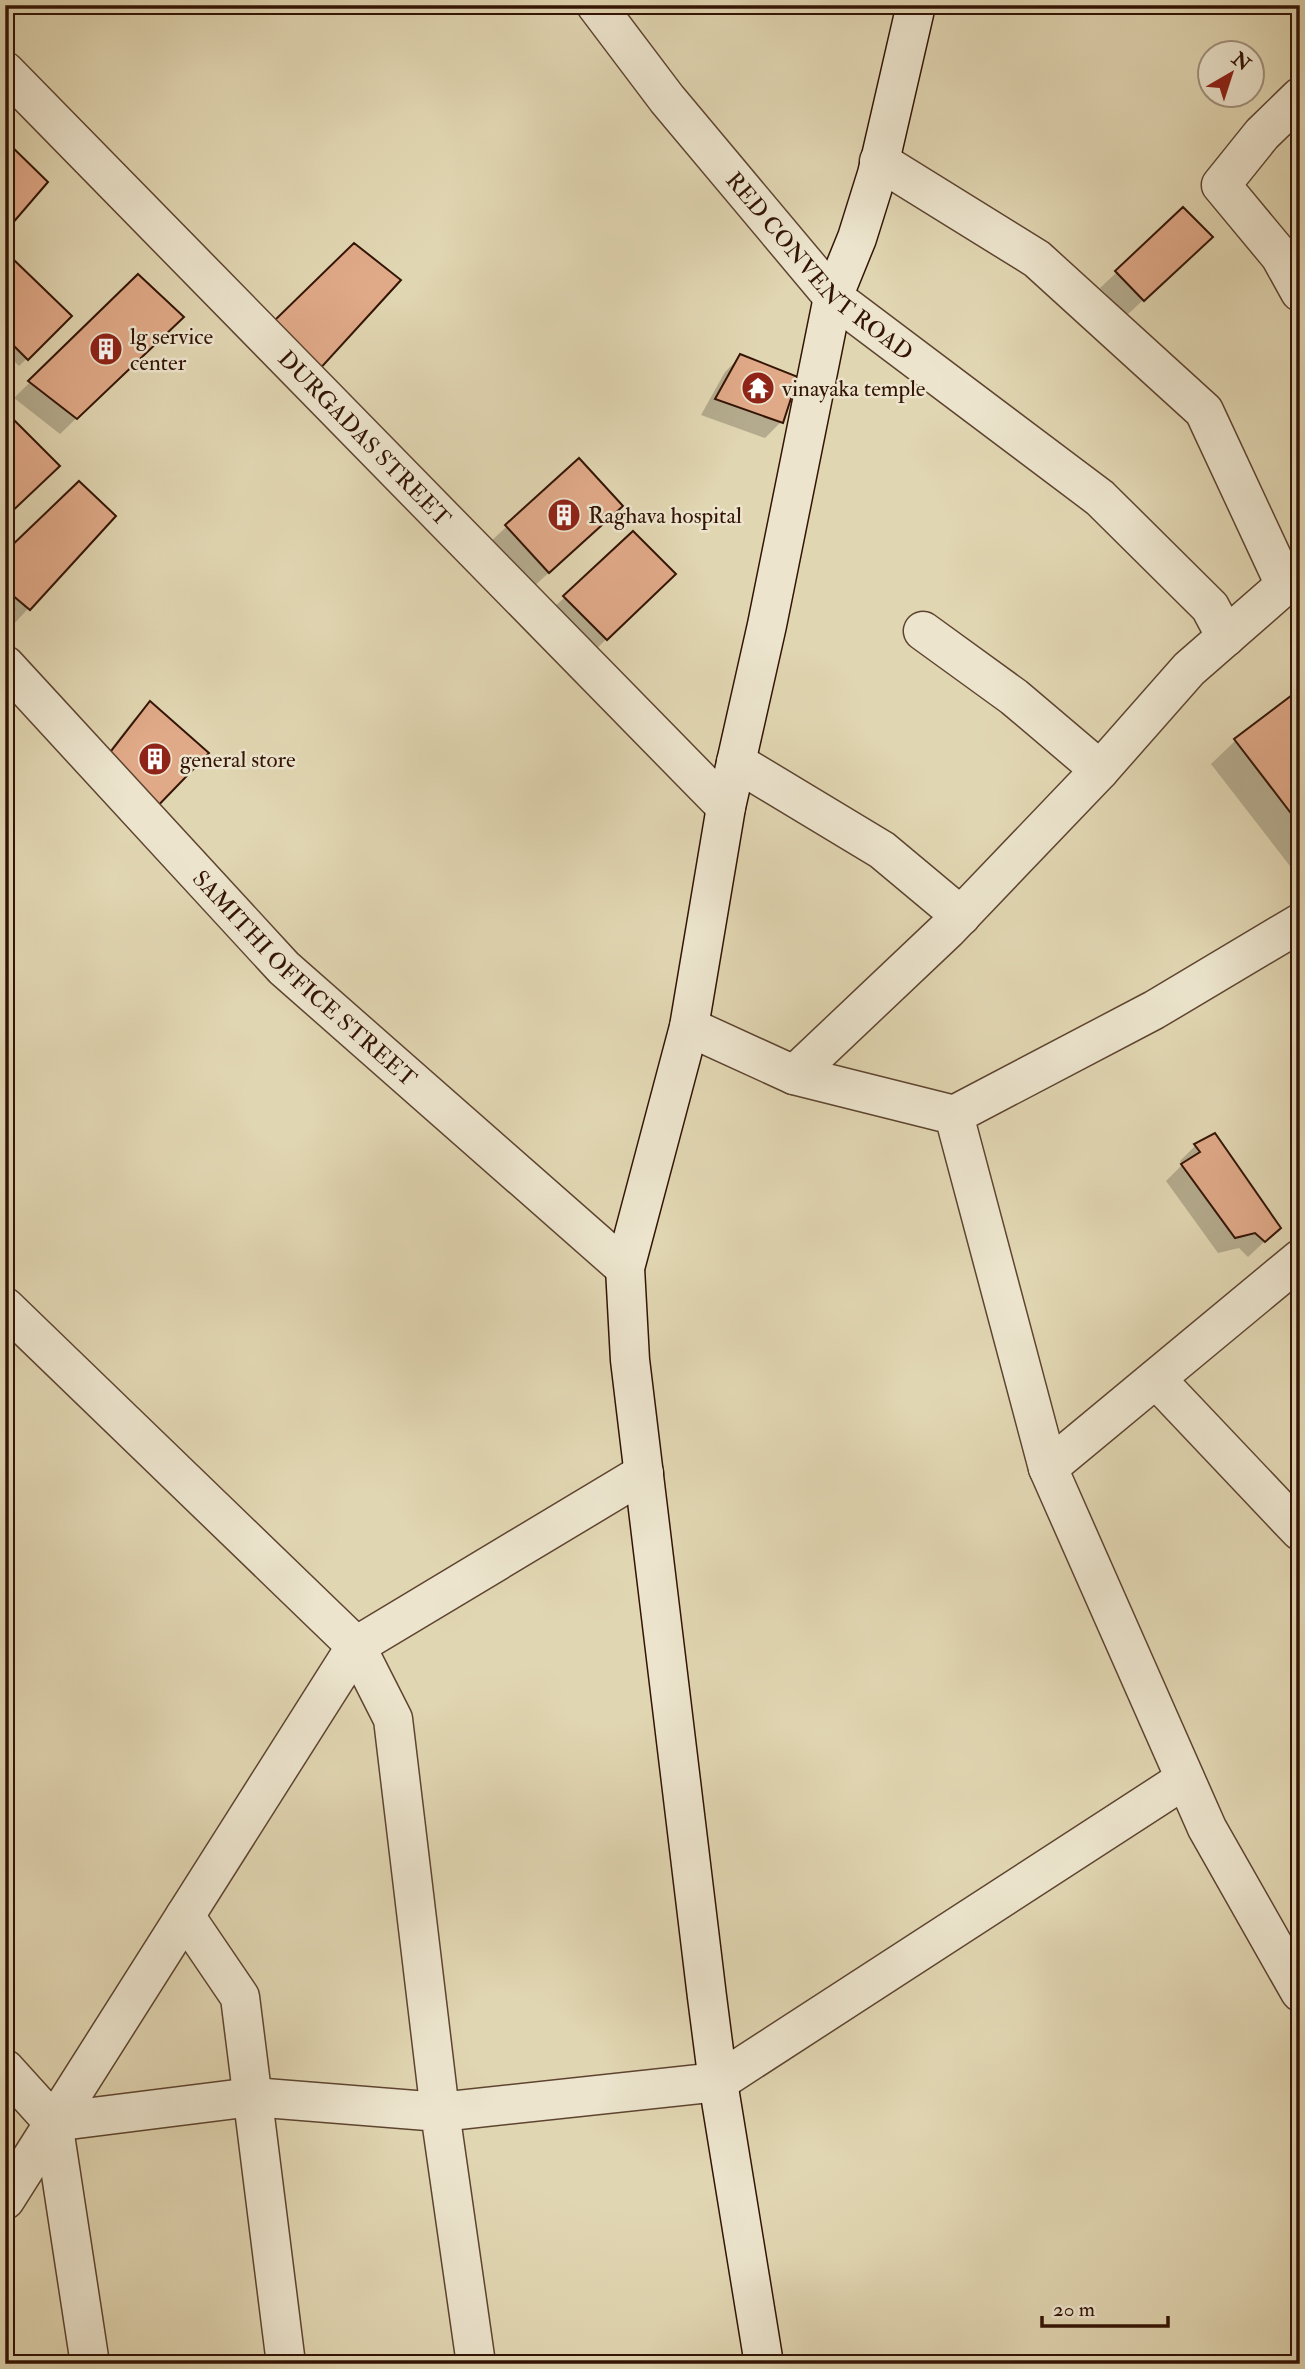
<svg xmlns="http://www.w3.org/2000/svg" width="1305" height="2369" font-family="'IM FELL Double Pica',serif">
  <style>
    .shadow { fill: #0003 }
    .building { fill: #e0a988; stroke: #331405; stroke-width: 2 }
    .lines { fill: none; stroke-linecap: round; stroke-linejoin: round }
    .minor-casing { stroke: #5e4430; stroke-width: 41 }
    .tertiary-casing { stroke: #5e4430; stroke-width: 41 }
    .secondary-casing { stroke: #331405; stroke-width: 41 }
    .minor { stroke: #ece4cd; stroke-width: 38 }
    .tertiary { stroke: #ece4cd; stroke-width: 38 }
    .secondary { stroke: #ece4cd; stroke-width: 38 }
    .labels { text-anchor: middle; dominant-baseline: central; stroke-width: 5; stroke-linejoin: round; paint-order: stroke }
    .street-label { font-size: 23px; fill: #331405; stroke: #ece4cd }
    .poi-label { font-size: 23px; fill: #331405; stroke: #ece4cd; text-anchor: start }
  </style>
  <rect width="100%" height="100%" fill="#e1d6b2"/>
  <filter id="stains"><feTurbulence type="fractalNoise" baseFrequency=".00286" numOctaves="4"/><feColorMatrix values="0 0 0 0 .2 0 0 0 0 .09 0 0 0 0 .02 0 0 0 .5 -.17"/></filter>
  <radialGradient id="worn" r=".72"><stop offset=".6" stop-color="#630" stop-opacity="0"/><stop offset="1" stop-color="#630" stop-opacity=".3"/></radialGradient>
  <!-- shadow -->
  <path class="shadow" d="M1183,210l11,43 -67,62 -27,-27z
    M5,267l65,50 -51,49 -14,-14z
    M138,276l28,56 -106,102 -46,-36z
    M741,356l40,66 -16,16 -64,-23 24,-43z
    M579,460l26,62 -73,66 -42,-46z
    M113,516l-100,109 -8,-7v-64z
    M633,533l25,56 -68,66 -42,-42z
    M1300,691v188l-89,-115 24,-23z
    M150,703l57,50 -121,28 48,-62z
    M1196,1145l83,83 -31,29 -9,-9 -21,5 -52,-72 16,-16 -2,-4z"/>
  <!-- building -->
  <path class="building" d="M5,140l43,42 -43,50z
    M1183,207l30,30 -69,64 -29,-30z
    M354,243l47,37 -84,92 -42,-52z
    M14,260l58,56 -44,44 -23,-23v-72z
    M138,274l46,43 -107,102 -49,-38z
    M740,354l58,23 -15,46 -68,-24z
    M5,411l55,55 -55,52z
    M579,458l44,48 -74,67 -44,-48z
    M79,481l37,35 -86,94 -25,-21v-37z
    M633,531l43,43 -69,66 -44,-44z
    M5,600l9,9 -9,11z
    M1300,689v136l-66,-86z
    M150,701l59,52 -60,62 -48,-51z
    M1215,1133l66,95 -16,14 -10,-9 -20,5 -54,-74 19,-12 -6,-8z"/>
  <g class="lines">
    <defs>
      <g id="minor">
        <path id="s1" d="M596,5l71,94 166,198 267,201 110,109 16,30"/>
        <path id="s2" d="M5,71l721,736"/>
        <path d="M1300,97l-38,37 -41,51 59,71 20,36"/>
        <path d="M879,161l158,98 167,152 81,174"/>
        <path d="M923,631l91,66 86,73"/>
        <path id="s3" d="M5,665l279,303 341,300"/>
        <path d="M736,762l146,88 79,66"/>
        <path d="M794,1075l153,-145 153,-160 89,-101 111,-97"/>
        <path d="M954,1115l200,-105 146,-87"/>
        <path d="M5,1307l351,339 37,73 47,393 278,-30 467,-303"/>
        <path d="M1156,1379l144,152"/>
        <path d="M1048,1468l252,-209"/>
        <path d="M185,1916l55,81 46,367"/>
        <path d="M5,2069l48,53 37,242"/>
        <path d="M53,2122l199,-25 188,15 36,252"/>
        <path d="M5,2200l351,-554 288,-173"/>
      </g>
      <path id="tertiary" d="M689,1027l105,48 160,40 94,353 159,360 93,164"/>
      <path id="secondary" d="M764,2364l-46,-282 -11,-85 -77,-637 -5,-92 64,-241 37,-220 41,-182 66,-328 24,-59 20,-64 39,-169"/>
    </defs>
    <!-- minor casing -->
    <use href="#minor" class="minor-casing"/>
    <!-- tertiary casing -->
    <use href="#tertiary" class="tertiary-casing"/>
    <!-- secondary casing -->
    <use href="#secondary" class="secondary-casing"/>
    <!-- minor -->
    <use href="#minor" class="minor"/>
    <!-- tertiary -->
    <use href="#tertiary" class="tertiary"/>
    <!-- secondary -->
    <use href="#secondary" class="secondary"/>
  </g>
  <!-- icons -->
  <defs>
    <symbol id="building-disc" viewBox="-11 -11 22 22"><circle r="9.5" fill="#8f2418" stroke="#ece4cd"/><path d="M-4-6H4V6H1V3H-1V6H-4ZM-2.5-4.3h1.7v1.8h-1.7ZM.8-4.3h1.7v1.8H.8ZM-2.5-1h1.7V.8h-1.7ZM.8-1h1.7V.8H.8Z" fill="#fff"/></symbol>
    <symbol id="temple-disc" viewBox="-11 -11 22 22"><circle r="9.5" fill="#8f2418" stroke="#ece4cd"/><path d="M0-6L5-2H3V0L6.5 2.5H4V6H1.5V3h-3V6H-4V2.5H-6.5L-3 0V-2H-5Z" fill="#fff"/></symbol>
  </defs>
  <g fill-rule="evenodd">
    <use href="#building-disc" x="87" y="330" width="38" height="38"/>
    <use href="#temple-disc" x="739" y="369" width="38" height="38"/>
    <use href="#building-disc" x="545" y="496" width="38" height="38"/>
    <use href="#building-disc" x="136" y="740" width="38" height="38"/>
  </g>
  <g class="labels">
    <!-- street labels -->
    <g class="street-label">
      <text stroke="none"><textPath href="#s1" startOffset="345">RED CONVENT ROAD</textPath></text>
      <text stroke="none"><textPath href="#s2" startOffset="514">DURGADAS STREET</textPath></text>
      <text stroke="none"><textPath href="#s3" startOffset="434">SAMITHI OFFICE STREET</textPath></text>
    </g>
    <!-- poi labels -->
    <g class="poi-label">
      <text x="130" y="336">lg service<tspan x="130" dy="26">center</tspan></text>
      <text x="782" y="388">vinayaka temple</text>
      <text x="588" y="515">Raghava hospital</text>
      <text x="180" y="759">general store</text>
    </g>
  </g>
  <!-- margin -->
  <rect width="1305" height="2369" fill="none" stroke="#e1d6b2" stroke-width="28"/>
  <rect x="7" y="7" width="1291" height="2355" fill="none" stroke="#331405" stroke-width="3.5"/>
  <rect x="14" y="14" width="1277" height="2341" fill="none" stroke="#331405" stroke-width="2"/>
  <!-- north arrow -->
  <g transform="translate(1231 74) rotate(39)"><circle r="33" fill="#ece4cd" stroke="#a2917d" stroke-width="2"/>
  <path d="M0-5L12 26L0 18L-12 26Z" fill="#8f2418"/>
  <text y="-10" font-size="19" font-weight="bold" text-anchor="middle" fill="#331405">N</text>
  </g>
  <!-- scale -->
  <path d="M1042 2316v10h126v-10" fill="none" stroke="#331405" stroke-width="3.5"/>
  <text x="1053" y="2316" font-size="21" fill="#331405" stroke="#ece4cd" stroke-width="5" paint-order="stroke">20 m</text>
  <rect width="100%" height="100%" filter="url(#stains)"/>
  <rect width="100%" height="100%" fill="url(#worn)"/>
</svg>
